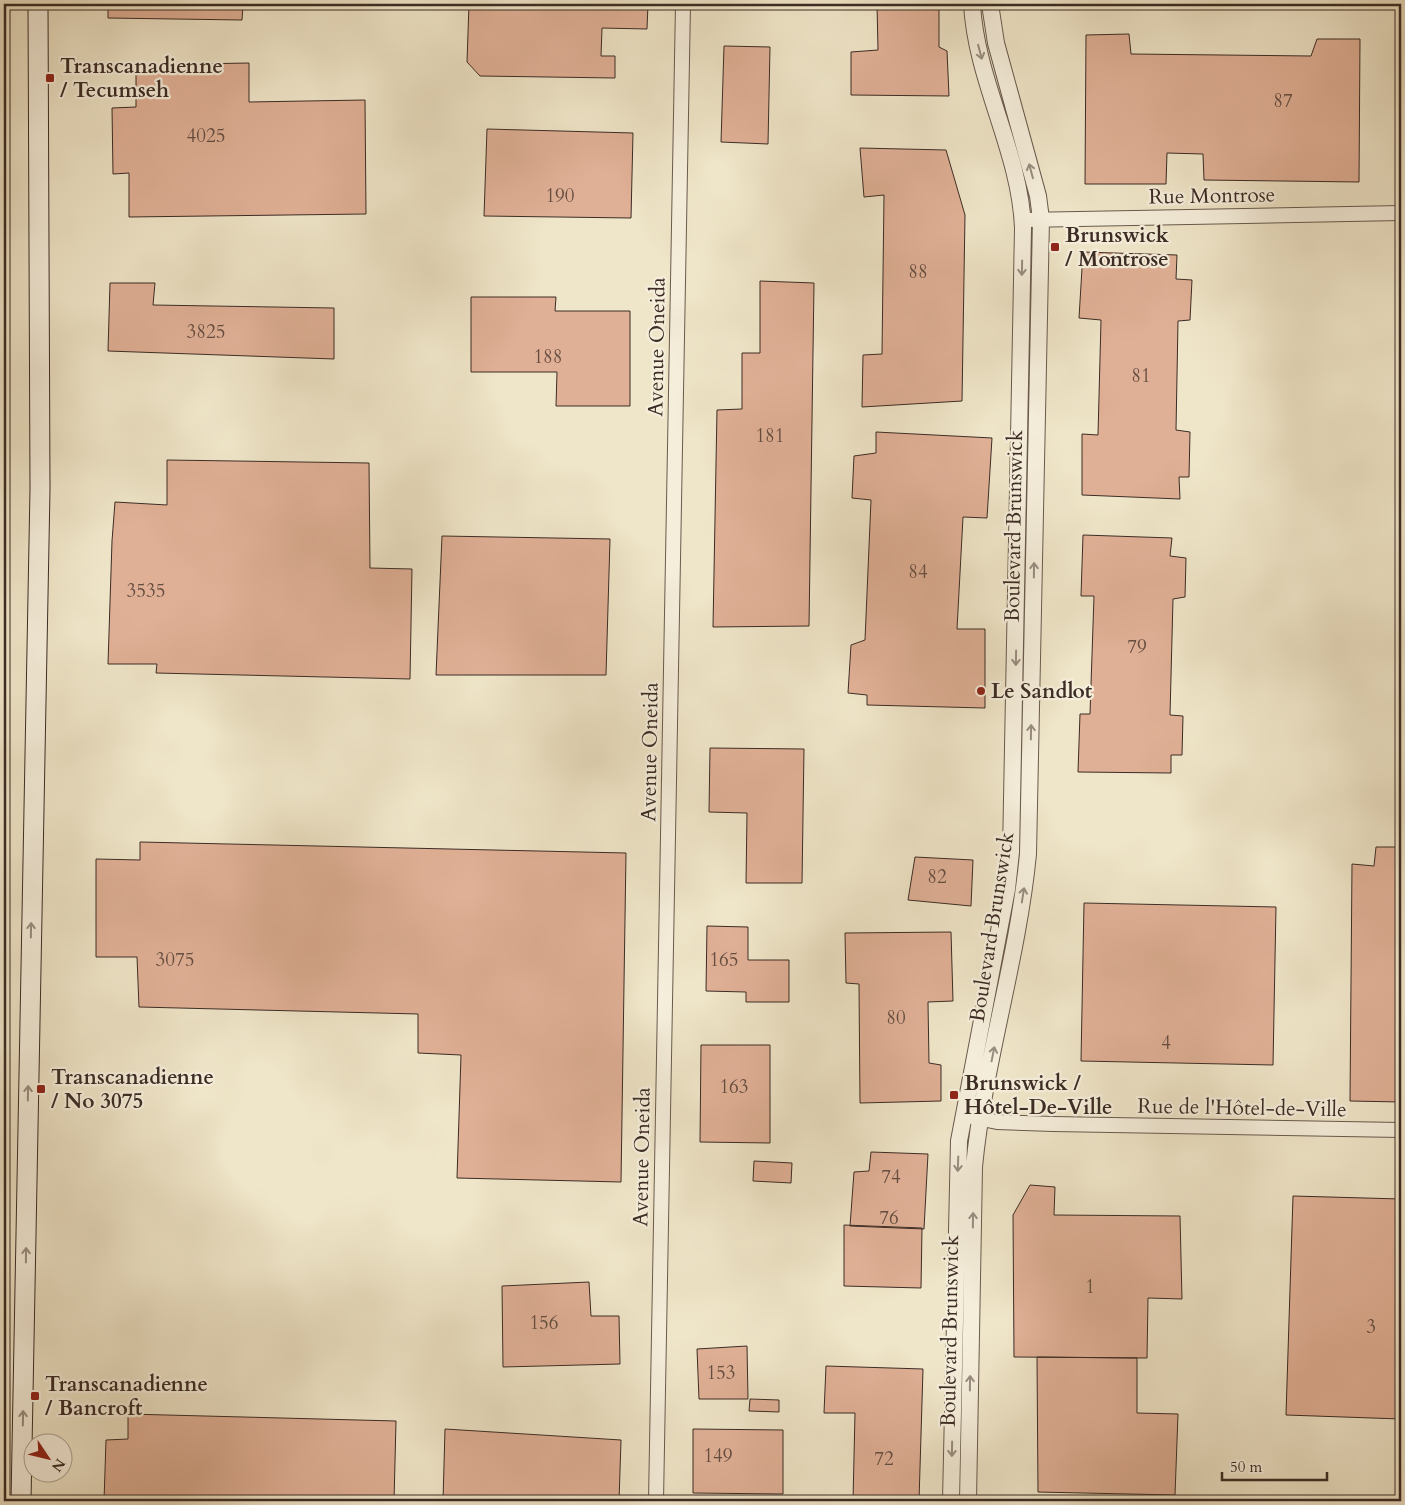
<svg xmlns="http://www.w3.org/2000/svg" width="1405" height="1505" font-family="Cardo,serif">
  <style>
    .building { fill: #e0b096; stroke: #3c2c25 }
    .lines { fill: none; stroke-linecap: round; stroke-linejoin: round }
    .minor-casing { stroke: #695a4e; stroke-width: 16 }
    .tertiary-casing { stroke: #695a4e; stroke-width: 18 }
    .secondary-casing { stroke: #3c2c25; stroke-width: 21 }
    .minor { stroke: #f5eedb; stroke-width: 14 }
    .tertiary { stroke: #f5eedb; stroke-width: 16 }
    .secondary { stroke: #f5eedb; stroke-width: 19 }
    .oneway { stroke: #988d80 }
    .poi-dot { fill: #8f2418; stroke: #f5eedb; stroke-width: 2 }
    .labels { text-anchor: middle; dominant-baseline: central; stroke-width: 4.5; stroke-linejoin: round; paint-order: stroke }
    .number-label { font-size: 19px; fill: #654d41 }
    .poi-label { font-size: 21px; font-weight: bold; fill: #3c2c25; stroke: #f5eedb; text-anchor: start }
    .street-label { font-size: 21px; fill: #3c2c25; stroke: #f5eedb }
  </style>
  <rect width="100%" height="100%" fill="#efe5c8"/>
  <filter id="stains"><feTurbulence type="fractalNoise" baseFrequency=".004" numOctaves="4"/><feColorMatrix values="0 0 0 0 .2 0 0 0 0 .09 0 0 0 0 .02 0 0 0 .5 -.17"/></filter>
  <radialGradient id="worn" r=".72"><stop offset=".6" stop-color="#630" stop-opacity="0"/><stop offset="1" stop-color="#630" stop-opacity=".3"/></radialGradient>
  <!-- building -->
  <path class="building" d="M108,4h135l-1,16 -134,-2z
    M469,4h179l-1,25 -45,-1 -1,28h14v22l-135,-2 -13,-14z
    M877,4h62v43l8,4 2,45 -98,-1v-43l27,-2z
    M1129,34l2,20 180,2 6,-17h43l-1,143 -155,-2 -1,-26 -36,-1 -1,31h-81l1,-149z
    M724,46l46,1 -2,97 -47,-2z
    M249,63v39l116,-2 1,114 -237,3v-44l-16,1 -1,-66 24,-1v-42z
    M487,129l146,4 -2,85 -147,-2z
    M860,148l86,2 19,65 -3,186 -100,6 1,-52 19,-1 2,-159 -20,2z
    M1083,252l94,3 -1,24 16,1 -2,40 -12,1 -2,109 14,2 -1,45h-10l1,22 -98,-4v-61l16,1 3,-115 -22,-2z
    M760,281l54,2 -5,343 -96,1 4,-217 25,-1v-56h18z
    M110,283h45l-2,22 181,3v51l-226,-8z
    M471,297h85l-1,14h75v95h-74l1,-34h-86z
    M876,432l116,6 -5,80 -24,-1 -6,112h28v79l-118,-3v-10l-19,-2 3,-48 14,-5 6,-140 -19,-2 2,-42 22,-3z
    M167,460l202,3 1,105 42,1 -2,110 -254,-6 1,-9h-49l4,-123 3,-39 52,3z
    M1083,535l89,3 -2,18 16,2 -1,39 -12,2 -3,116 13,1 -1,39h-11v18l-93,-1 2,-58h10l4,-118h-13z
    M442,536l168,3 -4,136h-170z
    M710,748l94,1 -2,134h-56l1,-70 -38,-1z
    M140,842l486,11 -5,329 -164,-4 4,-123 -43,-2v-39l-279,-7 -2,-50h-41v-98l44,1z
    M1376,847h25v255l-51,-1 2,-237 22,2z
    M915,857l58,3 -2,46 -63,-6z
    M1084,903l192,4 -3,158 -192,-4z
    M707,926l41,1v33h41v42h-43v-10l-40,-1z
    M951,932l2,69 -25,1 1,61 12,2v36l-81,2 -1,-119 -13,-1 -1,-50z
    M701,1045h69v98l-70,-1z
    M871,1152l57,2 -4,75 -74,-3 4,-54 15,-1z
    M754,1161l38,2 -1,20 -38,-2z
    M1030,1185l25,2 -1,28 126,1 2,83 -34,-1 -1,60 -133,-1 -1,-142z
    M1293,1196l108,3v220l-115,-4z
    M844,1225l78,3 -1,60 -77,-2z
    M589,1282l2,34h28l1,48 -117,3 -1,-81z
    M747,1346l1,53h-49l-2,-50z
    M1037,1357l100,1v55l41,1 -3,81 -137,-3z
    M826,1366l97,3 -4,132h-66l2,-88h-31z
    M750,1399l29,1v12l-30,-1z
    M128,1414l268,7 -2,80h-290l2,-61 22,-1z
    M445,1429l176,11 -2,61h-176z
    M693,1429l90,1v64l-90,-1z"/>
  <g class="lines">
    <defs>
      <path id="minor" d="M1023,220l378,-7
        M972,1117l25,5 56,2 348,6
        M656,1501l27,-1497"/>
      <path id="tertiary" d="M951,1501l8,-360 48,-252 4,-37 12,-624c-3,-77 -47,-147 -51,-224
        M968,1501l6,-334c10,-105 44,-208 54,-313l13,-635 -3,-23 -42,-153 -6,-39"/>
      <path id="secondary" d="M21,1501l19,-1012 -2,-485"/>
    </defs>
    <!-- minor casing -->
    <use href="#minor" class="minor-casing"/>
    <!-- tertiary casing -->
    <use href="#tertiary" class="tertiary-casing"/>
    <!-- secondary casing -->
    <use href="#secondary" class="secondary-casing"/>
    <!-- minor -->
    <use href="#minor" class="minor"/>
    <!-- tertiary -->
    <use href="#tertiary" class="tertiary"/>
    <!-- secondary -->
    <use href="#secondary" class="secondary"/>
  </g>
  <!-- one-way arrows -->
  <defs><path id="oneway-shaft" d="M-6 0H5M1.5-3L5.5 0L1.5 3" fill="none" stroke-width="1.6" stroke-linecap="round" stroke-linejoin="round" transform="scale(1.25)"/></defs>
  <g class="oneway">
    <use href="#oneway-shaft" transform="translate(980 52) rotate(75)"/>
    <use href="#oneway-shaft" transform="translate(1031 171) rotate(-105)"/>
    <use href="#oneway-shaft" transform="translate(1022 268) rotate(91)"/>
    <use href="#oneway-shaft" transform="translate(1034 570) rotate(-89)"/>
    <use href="#oneway-shaft" transform="translate(1016 658) rotate(91)"/>
    <use href="#oneway-shaft" transform="translate(1031 732) rotate(-89)"/>
    <use href="#oneway-shaft" transform="translate(1023 895) rotate(-81)"/>
    <use href="#oneway-shaft" transform="translate(31 930) rotate(-89)"/>
    <use href="#oneway-shaft" transform="translate(993 1054) rotate(-79)"/>
    <use href="#oneway-shaft" transform="translate(28 1093) rotate(-89)"/>
    <use href="#oneway-shaft" transform="translate(958 1164) rotate(92)"/>
    <use href="#oneway-shaft" transform="translate(973 1220) rotate(-89)"/>
    <use href="#oneway-shaft" transform="translate(26 1255) rotate(-89)"/>
    <use href="#oneway-shaft" transform="translate(970 1383) rotate(-89)"/>
    <use href="#oneway-shaft" transform="translate(23 1418) rotate(-89)"/>
    <use href="#oneway-shaft" transform="translate(952 1449) rotate(91)"/>
  </g>
  <!-- markers -->
  <g class="poi-dot">
    <rect x="45" y="73" width="10" height="10" rx="2.5"/>
    <rect x="1050" y="242" width="10" height="10" rx="2.5"/>
    <circle cx="981" cy="691" r="5"/>
    <rect x="36" y="1084" width="10" height="10" rx="2.5"/>
    <rect x="949" y="1090" width="10" height="10" rx="2.5"/>
    <rect x="30" y="1391" width="10" height="10" rx="2.5"/>
  </g>
  <g class="labels">
    <!-- number labels -->
    <g class="number-label">
      <text x="1283" y="101">87</text>
      <text x="206" y="136">4025</text>
      <text x="560" y="196">190</text>
      <text x="918" y="272">88</text>
      <text x="206" y="332">3825</text>
      <text x="548" y="357">188</text>
      <text x="1141" y="376">81</text>
      <text x="770" y="436">181</text>
      <text x="918" y="572">84</text>
      <text x="146" y="591">3535</text>
      <text x="1137" y="647">79</text>
      <text x="937" y="877">82</text>
      <text x="175" y="960">3075</text>
      <text x="724" y="960">165</text>
      <text x="896" y="1018">80</text>
      <text x="1166" y="1043">4</text>
      <text x="734" y="1087">163</text>
      <text x="891" y="1177">74</text>
      <text x="889" y="1218">76</text>
      <text x="1090" y="1287">1</text>
      <text x="544" y="1323">156</text>
      <text x="1371" y="1327">3</text>
      <text x="721" y="1373">153</text>
      <text x="718" y="1456">149</text>
      <text x="884" y="1459">72</text>
    </g>
    <!-- poi labels -->
    <g class="poi-label">
      <text x="60" y="66">Transcanadienne<tspan x="60" dy="24">/ Tecumseh</tspan></text>
      <text x="1065" y="235">Brunswick<tspan x="1065" dy="24">/ Montrose</tspan></text>
      <text x="991" y="691">Le Sandlot</text>
      <text x="51" y="1077">Transcanadienne<tspan x="51" dy="24">/ No 3075</tspan></text>
      <text x="964" y="1083">Brunswick /<tspan x="964" dy="24">Hôtel-De-Ville</tspan></text>
      <text x="45" y="1384">Transcanadienne<tspan x="45" dy="24">/ Bancroft</tspan></text>
    </g>
    <!-- street labels -->
    <g class="street-label">
      <text transform="translate(1212 196) rotate(-1)">Rue Montrose</text>
      <text transform="translate(657 347) rotate(-89)">Avenue Oneida</text>
      <text transform="translate(1014 526) rotate(-89)">Boulevard Brunswick</text>
      <text transform="translate(650 752) rotate(-89)">Avenue Oneida</text>
      <text transform="translate(992 927) rotate(-81)">Boulevard Brunswick</text>
      <text transform="translate(1242 1108) rotate(1)">Rue de l'Hôtel-de-Ville</text>
      <text transform="translate(642 1157) rotate(-89)">Avenue Oneida</text>
      <text transform="translate(950 1331) rotate(-89)">Boulevard Brunswick</text>
    </g>
  </g>
  <!-- margin -->
  <rect width="1405" height="1505" fill="none" stroke="#efe5c8" stroke-width="20"/>
  <rect x="5" y="5" width="1395" height="1495" fill="none" stroke="#3c2c25" stroke-width="2.5"/>
  <rect x="10" y="10" width="1385" height="1485" fill="none" stroke="#3c2c25"/>
  <!-- north arrow -->
  <g transform="translate(48 1458) rotate(125)"><circle r="24" fill="#f5eedb" stroke="#aba092"/>
  <path d="M0-4L9 19L0 12L-9 19Z" fill="#8f2418"/>
  <text y="-8" font-size="14" font-weight="bold" text-anchor="middle" fill="#3c2c25">N</text>
  </g>
  <!-- scale -->
  <path d="M1222 1472v8h105v-8" fill="none" stroke="#3c2c25" stroke-width="2.5"/>
  <text x="1230" y="1472" font-size="15" fill="#3c2c25" stroke="#f5eedb" stroke-width="4" paint-order="stroke">50 m</text>
  <rect width="100%" height="100%" filter="url(#stains)"/>
  <rect width="100%" height="100%" fill="url(#worn)"/>
</svg>
